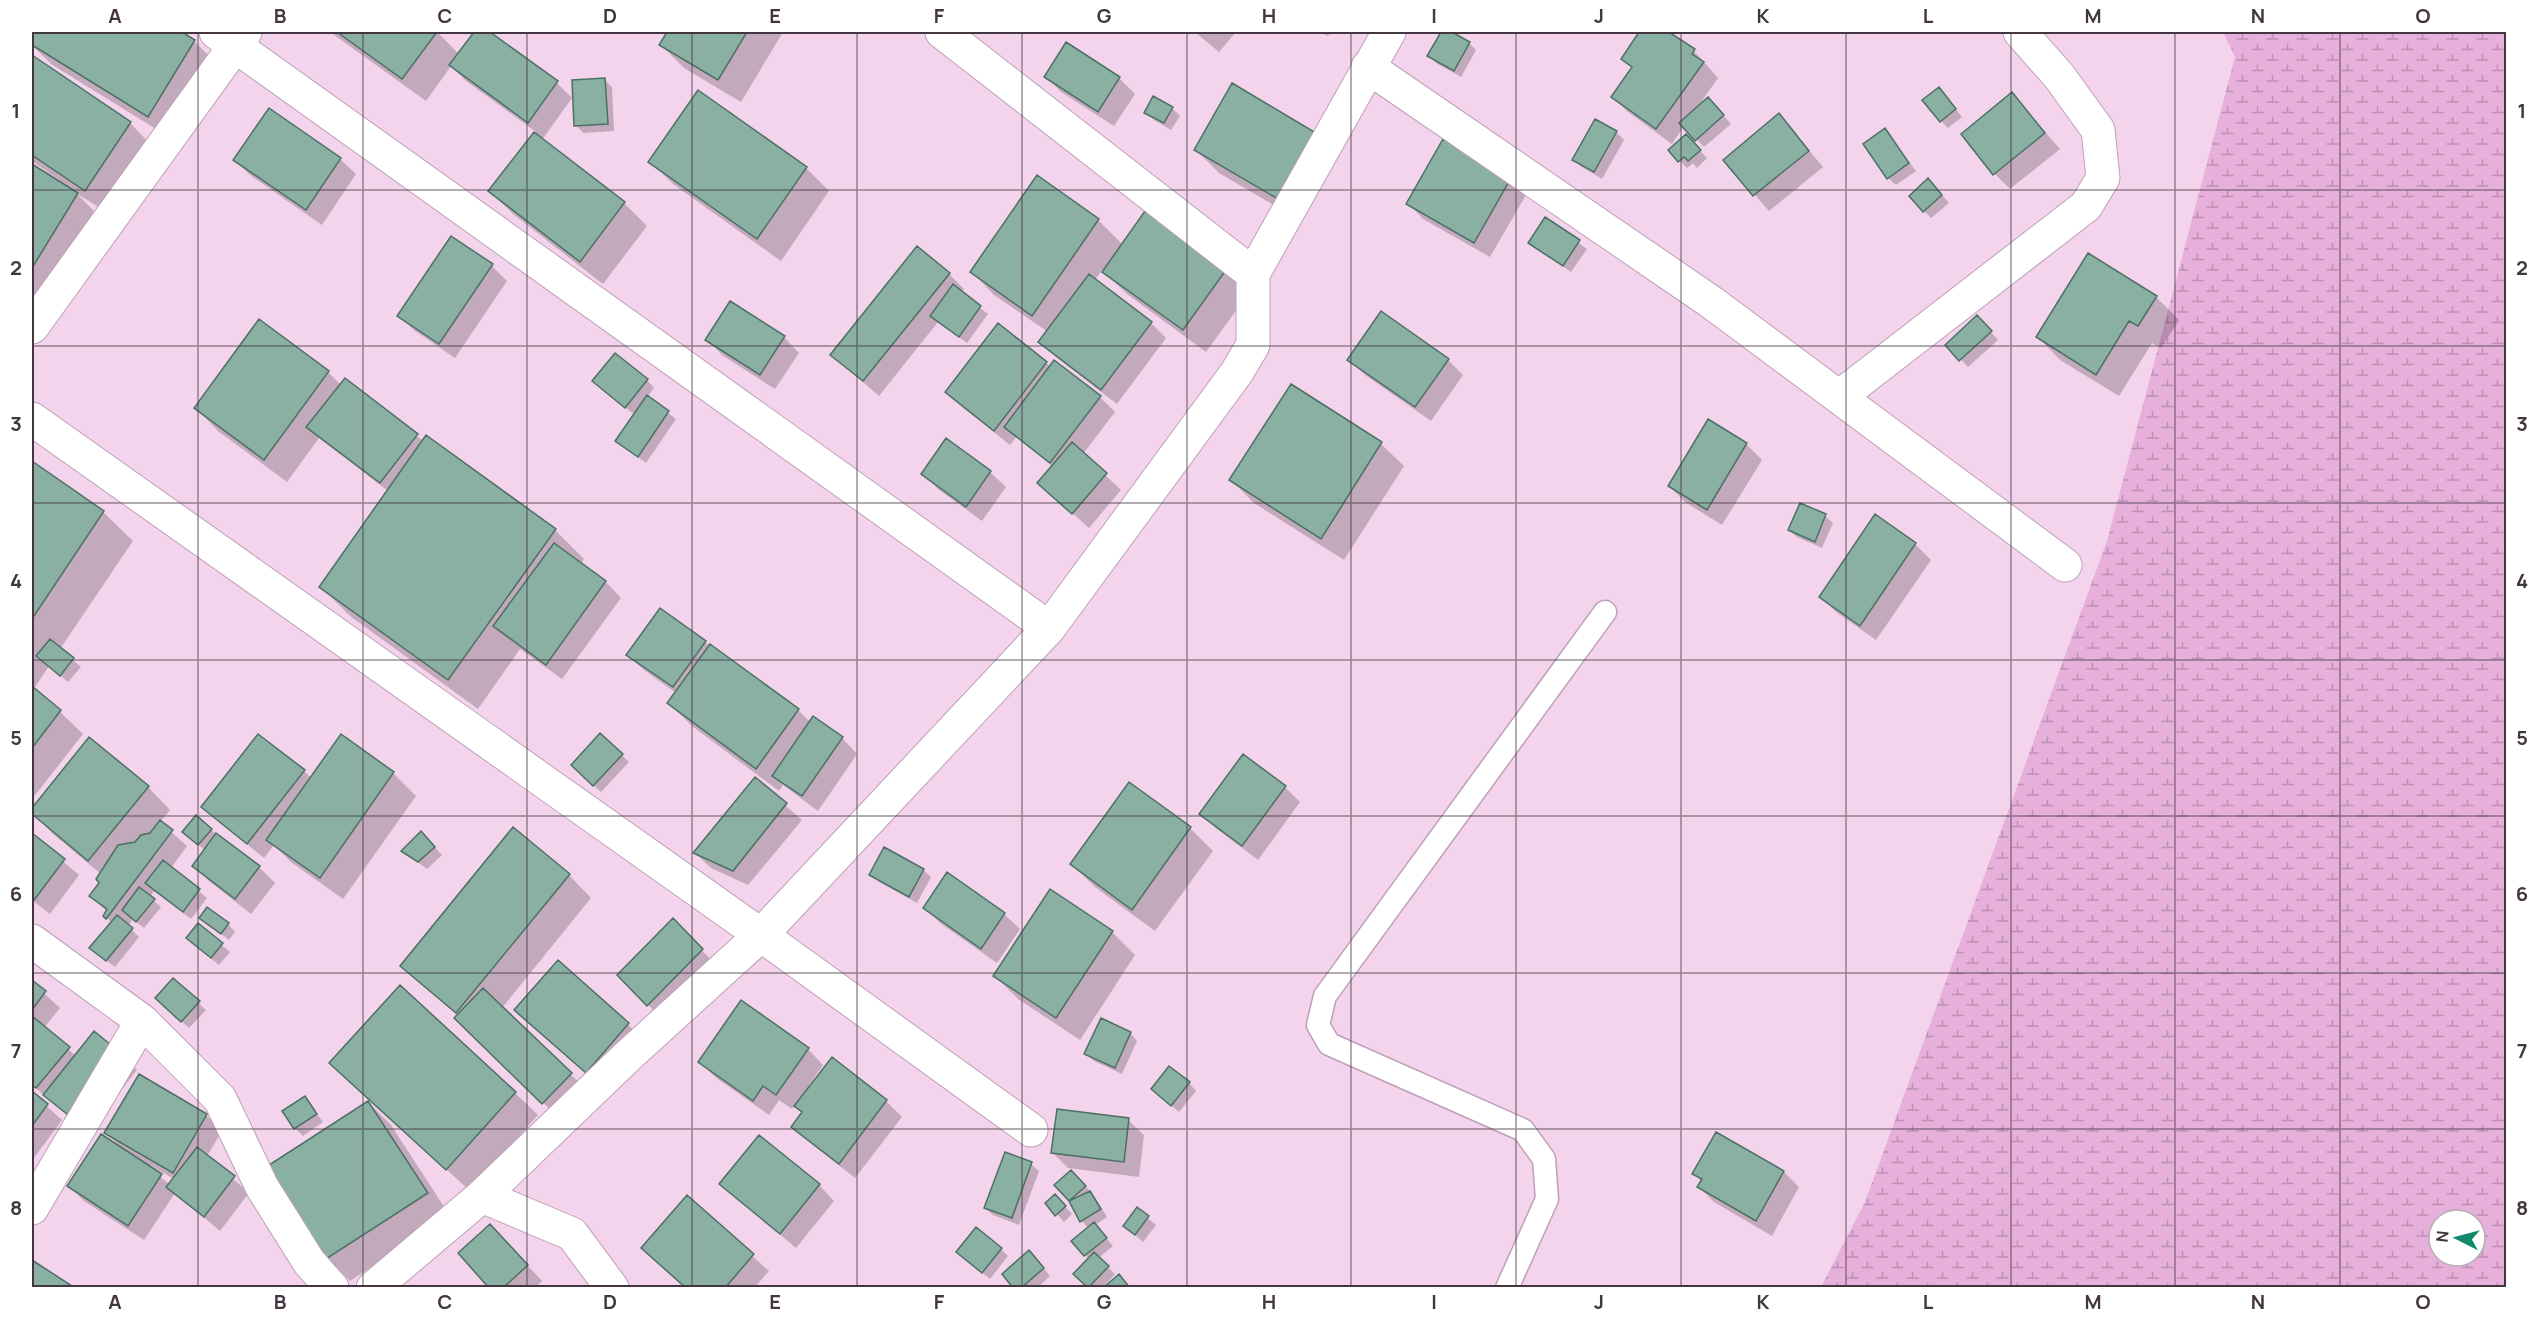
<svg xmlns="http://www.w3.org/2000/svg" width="2538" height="1319" font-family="Manrope,sans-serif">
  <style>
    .wetland { fill: url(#wetland-marsh); fill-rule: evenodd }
    .shadow { fill: #0003; fill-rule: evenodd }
    .building { fill: #89b0a2; stroke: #4c7063; stroke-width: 1.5 }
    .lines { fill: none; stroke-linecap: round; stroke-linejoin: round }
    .lane-casing { stroke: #bda0b7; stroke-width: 25 }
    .street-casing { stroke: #bda0b7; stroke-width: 35 }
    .lane { stroke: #fff; stroke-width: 22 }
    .street { stroke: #fff; stroke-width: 33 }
    .grid { fill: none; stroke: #433640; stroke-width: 1.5; stroke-opacity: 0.55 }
    .neatline { fill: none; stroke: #433640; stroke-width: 2 }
    .grid-label { font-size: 20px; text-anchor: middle; font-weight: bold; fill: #433640 }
  </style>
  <defs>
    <pattern id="wetland-marsh" width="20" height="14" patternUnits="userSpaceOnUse" patternTransform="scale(1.5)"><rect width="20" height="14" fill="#e6b0db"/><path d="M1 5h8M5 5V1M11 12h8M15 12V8" fill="none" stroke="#bc90b3"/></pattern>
  </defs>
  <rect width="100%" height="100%" fill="#f3d4ec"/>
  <!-- wetland -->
  <path class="wetland" d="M2223,32h283v1255h-685l44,-85 242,-661 128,-484zM2439,1220h36v36h-36z"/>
  <!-- shadow -->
  <path class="shadow" d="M34,32h145l15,9 23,23 -45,75 -121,-75 -19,-19z
    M330,32h107l22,22 17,-22h12l69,51 15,15 -30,42 82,63 23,23 -44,58 -90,-70 -23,-23 46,-59 -70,-51 -15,-15 -25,35z
    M669,32h114l-42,70 -57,-34 -23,-23z
    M1195,32h41l-17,20z
    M1319,32h12l-3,4z
    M1443,32h6l20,11 7,7 -15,27 -25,-14 -7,-7z
    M1641,32h18l4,2 4,-2 27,19 24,27 -19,27 16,1 16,18 -27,23 -20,-21 -12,18 -44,-32 -15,-15 19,-29 -9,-9z
    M1066,44l53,34 16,16 -21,32 -53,-34 -15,-15z
    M32,57l98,66 22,23 -44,67 -32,-20 24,24 -68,107v-158l26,16 1,-2 -27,-19z
    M604,79l8,8 2,44 -31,2 -7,-8z
    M699,92l107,76 23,23 -48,70 -108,-77 -23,-23z
    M2012,94l48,55 -50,40 -15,-15z
    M1946,96l16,21 -14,11 -7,-7z
    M1154,98l18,10 8,8 -9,14 -17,-10 -8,-8z
    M269,110l71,49 16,15 -34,51 -72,-50 -15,-15z
    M1779,115l44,52 -54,44 -44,-51z
    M1885,130l31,41 -20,14 -8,-7z
    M1616,132l8,8 -22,39 -20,-12 -8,-7z
    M1316,134l22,23 -37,64 -82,-48 -23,-23z
    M1686,136l21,22 -10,10 -4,-5 -6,5 -17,-17z
    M1510,179l16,16 -36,62 -67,-38 -15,-16z
    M1936,188l13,15 -18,15 -7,-7z
    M1545,219l42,30 -16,23 -41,-29z
    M1098,220l25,25 102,26 23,23 -42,58 -79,-58 -25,-24 -7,10 56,43 15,15 -49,66 -61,-47 -16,-15 8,-10 -54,-37 -22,-23z
    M492,266l15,15 -52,77 -40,-27 -16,-15z
    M949,274l15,15 -3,4 27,21 -21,29 -29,-21 -59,74 -47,-41z
    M2156,297l23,23 -18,28 -9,-5 -33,53 -59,-36 -22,-23z
    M1977,317l21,23 -30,27 -21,-22z
    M998,325l53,42 49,30 15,15 -32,42 38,36 -32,38 -50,-45 14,-16 -37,-30 -6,8 -48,-38 -15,-15z
    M784,337l15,16 -24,36 -53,-34 -15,-16z
    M1349,359l99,1 15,15 -32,46 -66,-46z
    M328,372l13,13 214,145 29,29 -3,5 25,18 15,16 -59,81 -42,-30 -42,60 -128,-93 -29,-29 67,-96 -69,-53 -32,44 -69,-51 -22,-23z
    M647,380l7,8 -7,9 29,22 -30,44 -29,-22 18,-26 -34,-26z
    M1708,421l38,23 16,16 -40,65 -37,-23 -16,-16z
    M1381,444l23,22 -60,94 -90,-57 -23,-23z
    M32,463l71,49 30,29 -73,108 21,18 -13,15 -19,-16 -16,24 27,22 23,22 -51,65z
    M990,472l16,15 -24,34 -44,-32 -15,-15z
    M1801,505l24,11 8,7 -11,25 -25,-11 -8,-7z
    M1876,516l39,28 16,16 -55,80 -40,-28 -15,-15z
    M705,642l93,68 12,12 32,16 15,16 -39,57 -35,-26 -4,6 -87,-65 -23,-23 7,-10 -32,-23 -16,-15z
    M601,735l28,27 -28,30 -21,-19z
    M341,736l52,37 23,23 -73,103 -52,-37 -17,-17 -10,13 -45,-36 -16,-15 101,-36 7,7z
    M89,739l59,48 22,23 -10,12 27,24 -16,22 36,30 -16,21 -37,-28 -4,6 11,10 -17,21 -11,-9 -5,7 11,11 -24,30 -16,-12 13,-32 -7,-7 2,-4 -16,-16 10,-13v-9l-48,-40 -21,-22z
    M755,779l47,41 -54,65 -37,-17 -16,-15z
    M1129,784l61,44 23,23 -58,80 -60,-44 -23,-23z
    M1285,787l15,15 -42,58 -41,-31 -16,-15z
    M211,830l48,37 16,16 -24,31 -42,-33 -15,-15 11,-16 -14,-11z
    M32,835l47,40 -29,39 -18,-14z
    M428,840l14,15 -15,14 -24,-18z
    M923,870l8,7 -14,26 -38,-21 -8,-8z
    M947,874l57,40 16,15 -23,34 -57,-40 -15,-15z
    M569,875l22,23 -89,110 84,81 -27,29 -103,-100 2,-2 -56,-51z
    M201,918l27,6 7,8 -6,8z
    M673,920l44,46 -54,54 -44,-45z
    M198,925l32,27 -11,13 -24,-20z
    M1112,932l23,23 -55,85 -62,-41 -23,-23z
    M558,962l86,77 -42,48 -86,-77z
    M173,980l33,30 -17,18 -25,-23z
    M32,982l28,26 -16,20 32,28 45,-1 16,15 -49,62 -56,-47z
    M1130,1033l7,8 -15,33 -28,-13 -8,-7z
    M808,1049l15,16 -14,20 2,2 21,-28 54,42 16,16 -47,61 -46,-36 -16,-15 10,-14 -8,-8 -3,4 -13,-9 -10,15 -54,-38 -15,-15z
    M331,1063l184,30 23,22 -68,76z
    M1189,1083l7,8 -17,21 -19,-16z
    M32,1093l30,27 -28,38 -2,-2z
    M305,1098l18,24 -20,14 -8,-8z
    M368,1102l23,23 59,91 -100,65 -23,-23z
    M206,1115l16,16 -15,25 42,37 -29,38 -45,-38 -31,47 -60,-39 -15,-15 51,-40 -14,-13zM150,1165l24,14 -4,6 -21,-18z
    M1128,1120l16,15 -5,42 -71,-9 -15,-15z
    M1031,1164l8,7 -20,54 -26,-10 -8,-7z
    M1071,1172l22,22 14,23 -12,8 18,21 -15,12 17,16 -11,12 1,2h-16l-14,-14 14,-15 -4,-4 3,-27 -6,-7 -12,-21 -14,-15z
    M1784,1172l15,15 -27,49 -58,-34 -15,-15 3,-5 -8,-8z
    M721,1184l98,1 15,16 -38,47z
    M687,1197l82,74 -15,17h-68z
    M1047,1203h15l10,11 -8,8z
    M1137,1209l19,16 -13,17 -18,-16z
    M505,1241l37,40 -7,7h-44z
    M1001,1249l7,7 -18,23 -25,-20z
    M1036,1259l14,17 -13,12h-22z"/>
  <!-- building -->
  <path class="building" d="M32,32h150l13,8 -47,77 -116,-72z
    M337,32h100l-35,47z
    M474,32h16l68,49 -30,42 -79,-58z
    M667,32h80l-29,48 -59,-35z
    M1441,32h11l18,10 -16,29 -27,-15z
    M1639,32h30l26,17 -3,5 12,8 -48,67 -45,-32 21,-30 -11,-8z
    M1066,42l54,35 -22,35 -54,-35z
    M32,55l99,67 -46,69 -53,-36z
    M605,78l3,46 -34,2 -2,-46z
    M1232,83l84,50 -38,66 -84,-49z
    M1939,87l17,22 -16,13 -18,-22z
    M698,90l109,77 -50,72 -109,-77z
    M2012,92l33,41 -52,42 -32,-41z
    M1153,96l20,11 -9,16 -20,-10z
    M1708,97l16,18 -29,26 -16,-18z
    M269,108l72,50 -35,52 -73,-50z
    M1779,113l30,38 -56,45 -30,-36z
    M1595,119l22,12 -23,41 -22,-12z
    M1885,128l24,35 -22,16 -24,-35z
    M534,132l91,70 -45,60 -92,-71z
    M1686,134l15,16 -13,11 -4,-4 -6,5 -10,-12z
    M1443,139l68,39 -37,65 -68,-39z
    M32,164l46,29 -46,75z
    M1037,175l62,44 -67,97 -62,-44z
    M1928,178l14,17 -19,17 -14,-16z
    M1145,211l81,59 -43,60 -81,-58z
    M1545,217l35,23 -17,26 -35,-23z
    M451,236l42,28 -54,80 -42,-28z
    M917,246l33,27 -87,108 -33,-26z
    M2088,253l69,43 -19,30 -9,-5 -33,54 -60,-38z
    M1089,274l63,48 -51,68 -63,-48z
    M953,284l28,22 -22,31 -29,-21z
    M730,301l55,35 -25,39 -55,-35z
    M1381,311l68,48 -34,48 -68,-47z
    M1977,315l15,16 -33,30 -14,-16z
    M259,319l70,52 -65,89 -70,-52z
    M998,323l49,39 -53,69 -49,-39z
    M615,353l33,26 -23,29 -33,-27z
    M1054,360l47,36 -51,67 -46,-36z
    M345,378l73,56 -38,49 -74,-56z
    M1291,384l91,58 -61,97 -92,-59z
    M647,395l22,16 -31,46 -23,-16z
    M1708,419l39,24 -40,67 -39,-24z
    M426,435l130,94 -108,151 -129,-93z
    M946,438l45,33 -25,36 -45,-33z
    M1072,442l35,31 -35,41 -35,-31z
    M32,461l72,50 -72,108z
    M1800,503l26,11 -11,28 -27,-12z
    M1875,514l41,29 -56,83 -41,-29z
    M554,543l52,38 -60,84 -53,-39z
    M660,608l46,33 -33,46 -47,-32z
    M50,639l24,19 -14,18 -24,-20z
    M710,644l89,65 -43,60 -89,-66z
    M32,686l29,24 -29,38z
    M813,716l30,21 -41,59 -30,-20z
    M600,733l23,21 -30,32 -22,-21z
    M258,734l47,36 -58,74 -46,-37z
    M341,734l53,38 -74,106 -54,-38z
    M89,737l60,49 -61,75 -56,-47v-6z
    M1243,754l43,32 -44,60 -43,-32z
    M755,777l32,26 -54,68 -40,-18z
    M1129,782l62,45 -59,83 -62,-46z
    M196,815l16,14 -14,16 -16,-13z
    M160,820l13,10 -67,89 -3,-3 4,-7 -18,-13 10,-13 -3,-4 22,-34 17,-3 6,-7 9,-2z
    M513,827l57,47 -114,139 -56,-47z
    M421,831l14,16 -17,15 -17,-11z
    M32,833l33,26 -31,41 -2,-2z
    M216,833l44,33 -25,33 -43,-33z
    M884,847l40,22 -15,28 -40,-22z
    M163,860l37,29 -17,23 -38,-29z
    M947,872l58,41 -24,36 -58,-41z
    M139,887l16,12 -19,23 -14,-12z
    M1050,889l63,42 -57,87 -63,-42z
    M207,907l22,16 -8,11 -22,-16z
    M117,915l16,13 -27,33 -17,-13z
    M673,918l30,31 -56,57 -30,-31z
    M198,923l25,20 -12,15 -25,-20z
    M558,960l71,63 -43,50 -72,-63z
    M173,978l27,23 -19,21 -26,-24z
    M32,980l14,11 -14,19z
    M400,985l116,107 -70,78 -117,-107z
    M483,988l89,85 -30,31 -88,-86z
    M741,1000l68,48 -33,47 -13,-9 -10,15 -55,-39z
    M32,1016l38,31 -34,41 -4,-3z
    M1101,1018l30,14 -16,36 -31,-14z
    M94,1031l28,23 -50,64 -29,-23z
    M832,1057l55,43 -48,64 -48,-37 11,-15 -8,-6z
    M1169,1066l21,16 -19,24 -20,-17z
    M139,1074l68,40 -34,59 -69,-40z
    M32,1091l16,13 -16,22z
    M305,1096l12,18 -23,15 -12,-18z
    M368,1101l60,92 -102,66 -60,-92z
    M1057,1109l72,9 -5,44 -73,-9z
    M1716,1132l68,39 -28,50 -59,-34 5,-8 -10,-5z
    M101,1134l61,40 -34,52 -61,-40z
    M759,1135l61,49 -40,50 -61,-50z
    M197,1147l38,29 -31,41 -38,-30z
    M1005,1152l27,10 -20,56 -28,-10z
    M1071,1170l15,16 -17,15 -15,-16z
    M1090,1191l11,18 -21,13 -11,-21z
    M1055,1194l11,12 -11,10 -10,-13z
    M687,1195l67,59 -29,34h-39l-45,-40z
    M1137,1207l12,9 -14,19 -12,-9z
    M1094,1222l13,16 -23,18 -13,-15z
    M490,1224l38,41 -25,23h-14l-31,-35z
    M976,1227l26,21 -20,25 -26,-21z
    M1029,1250l15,18 -23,20h-8l-11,-14z
    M1094,1252l15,14 -21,22 -15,-14z
    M32,1260l40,26 -1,2h-39z
    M1119,1274l11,14h-27z"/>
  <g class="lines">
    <defs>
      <path id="lane" d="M1507,1288l40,-89 -3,-40 -21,-29 -194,-86 -11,-19 7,-29 280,-384"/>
      <path id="street" d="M216,32l833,596
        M1368,67l343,235 354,263
        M1253,274l136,-242
        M32,327l213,-295
        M1839,397l247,-191 17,-28 -5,-48 -39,-54 -39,-44
        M32,419l729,516 270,195
        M32,941l110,80 78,78 42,88 47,75 23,26
        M482,1196l147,-141 132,-120 288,-307 188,-256 16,-27v-71l-311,-242
        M32,1208l110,-187
        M373,1288l109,-92 90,38 40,54"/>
    </defs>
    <!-- lane casing -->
    <use href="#lane" class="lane-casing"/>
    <!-- street casing -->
    <use href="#street" class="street-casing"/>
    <!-- lane -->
    <use href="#lane" class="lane"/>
    <!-- street -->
    <use href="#street" class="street"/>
  </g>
  <!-- grid -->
  <path class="grid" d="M198,32v1256M363,32v1256M527,32v1256M692,32v1256M857,32v1256M1022,32v1256M1187,32v1256M1351,32v1256M1516,32v1256M1681,32v1256M1846,32v1256M2011,32v1256M2175,32v1256M2340,32v1256M32,190h2474M32,346h2474M32,503h2474M32,660h2474M32,816h2474M32,973h2474M32,1129h2474"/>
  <!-- border -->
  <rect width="2538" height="1319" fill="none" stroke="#ffffff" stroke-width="66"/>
  <!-- north arrow -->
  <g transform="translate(2457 1238) rotate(276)"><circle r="28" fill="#ffffff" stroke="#b4afb3" stroke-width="1.5"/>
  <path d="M0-4.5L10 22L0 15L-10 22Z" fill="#10896c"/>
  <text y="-9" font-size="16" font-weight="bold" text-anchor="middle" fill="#433640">N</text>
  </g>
  <rect x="33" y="33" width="2472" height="1253" class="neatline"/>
  <g class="grid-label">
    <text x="115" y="23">A</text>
    <text x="280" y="23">B</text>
    <text x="445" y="23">C</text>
    <text x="610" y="23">D</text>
    <text x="775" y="23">E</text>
    <text x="939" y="23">F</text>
    <text x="1104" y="23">G</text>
    <text x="1269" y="23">H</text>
    <text x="1434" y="23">I</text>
    <text x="1599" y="23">J</text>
    <text x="1763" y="23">K</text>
    <text x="1928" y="23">L</text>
    <text x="2093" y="23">M</text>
    <text x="2258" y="23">N</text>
    <text x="2423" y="23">O</text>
    <text x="16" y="118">1</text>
    <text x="2522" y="118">1</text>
    <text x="16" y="275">2</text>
    <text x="2522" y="275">2</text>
    <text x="16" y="431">3</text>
    <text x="2522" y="431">3</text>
    <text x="16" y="588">4</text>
    <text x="2522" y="588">4</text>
    <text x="16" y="745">5</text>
    <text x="2522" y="745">5</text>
    <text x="16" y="901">6</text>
    <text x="2522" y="901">6</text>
    <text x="16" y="1058">7</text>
    <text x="2522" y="1058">7</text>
    <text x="16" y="1215">8</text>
    <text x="2522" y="1215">8</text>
    <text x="115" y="1309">A</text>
    <text x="280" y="1309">B</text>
    <text x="445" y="1309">C</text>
    <text x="610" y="1309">D</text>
    <text x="775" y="1309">E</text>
    <text x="939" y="1309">F</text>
    <text x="1104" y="1309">G</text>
    <text x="1269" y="1309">H</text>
    <text x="1434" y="1309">I</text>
    <text x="1599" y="1309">J</text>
    <text x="1763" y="1309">K</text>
    <text x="1928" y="1309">L</text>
    <text x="2093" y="1309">M</text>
    <text x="2258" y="1309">N</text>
    <text x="2423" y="1309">O</text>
  </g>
</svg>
